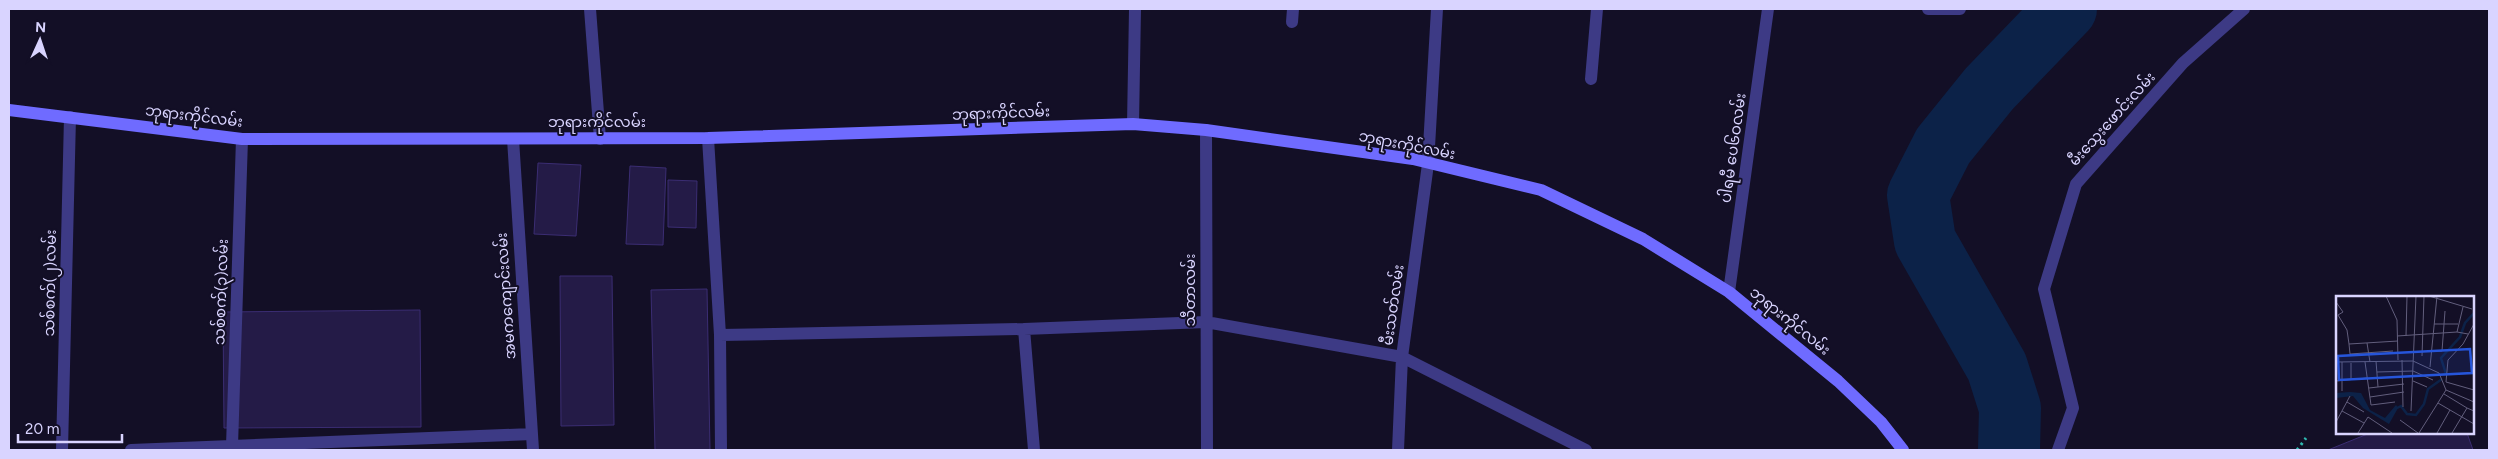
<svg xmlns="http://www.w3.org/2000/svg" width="2498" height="459" font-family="Figtree,'Noto Sans Myanmar',sans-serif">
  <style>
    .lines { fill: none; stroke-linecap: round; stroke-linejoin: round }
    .river { stroke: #0c2248; stroke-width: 62 }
    .building { fill: #241b47; stroke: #3b2d73 }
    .path { stroke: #2fb8b0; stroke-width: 3; stroke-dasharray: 2.5 4; stroke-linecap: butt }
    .service { stroke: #3d3a85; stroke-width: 12 }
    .minor { stroke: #3d3a85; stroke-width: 12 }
    .tertiary { stroke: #3d3a85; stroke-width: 12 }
    .secondary { stroke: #6f6bff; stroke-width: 12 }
    .labels { text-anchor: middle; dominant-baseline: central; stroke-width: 4; stroke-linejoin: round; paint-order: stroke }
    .street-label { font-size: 15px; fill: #d9d4ff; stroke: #130f26 }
    .inset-river { fill: none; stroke: #0c2248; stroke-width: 2.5 }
    .inset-road { fill: none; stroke: #625e7d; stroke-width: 1 }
    .view { fill: #2655da; fill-opacity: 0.15; stroke: #2655da; stroke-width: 2.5 }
    .inset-edge { fill: none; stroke: #d9d4ff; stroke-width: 2.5 }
  </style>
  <rect width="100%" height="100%" fill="#130f26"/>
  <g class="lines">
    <!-- river -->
    <path class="river" d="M2009,450l1,-42 -13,-41 -72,-126 -7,-46 25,-49 46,-57 77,-80"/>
  </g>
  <!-- building -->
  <path class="building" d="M538,163l43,2 -5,71 -42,-2z
    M630,166l36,2 -3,77 -37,-1z
    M668,180l29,1 -1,47 -28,-1z
    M560,276h52l2,149 -53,1z
    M707,289l3,161h-55l-4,-160z
    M420,310l1,117 -197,1 -1,-116z
    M2370,433h97l6,17h-145z"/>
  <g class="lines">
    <!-- path -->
    <path class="path" d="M2297,450l9,-12"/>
    <!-- service -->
    <path class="service" d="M1292,22l1,-13"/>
    <!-- minor -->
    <path class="minor" d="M590,9l10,130
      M1928,9h32
      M1591,79l6,-70
      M1133,124l2,-115
      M1206,130l1,320
      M708,138l12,197 1,115
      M513,139l20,311
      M1024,329l10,121
      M720,335l304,-6 182,-7 196,35 184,93
      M232,446l10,-307
      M62,450l8,-333
      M131,450l401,-16
      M1398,450l4,-93 26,-193 9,-155
      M2058,450l15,-42 -29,-119 32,-105 107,-121 61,-54"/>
    <!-- tertiary -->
    <path class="tertiary" d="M1729,292l39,-283"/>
    <!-- secondary -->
    <path class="secondary" d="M9,110l233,29 466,-1 425,-14 73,6 207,29 128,31 102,49 86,53 109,89 43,41 22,28"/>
  </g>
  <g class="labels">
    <!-- street labels -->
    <g class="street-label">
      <text transform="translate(1001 113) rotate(-2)">ဘုရားကိုင်လမ်း</text>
      <text transform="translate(194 116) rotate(7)">ဘုရားကိုင်လမ်း</text>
      <text transform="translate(2112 119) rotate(-48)">မီးသွေးဖောင်းလမ်း</text>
      <text x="597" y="122">ဘုရားကိုင်လမ်း</text>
      <text transform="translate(1407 145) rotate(11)">ဘုရားကိုင်လမ်း</text>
      <text transform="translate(1733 148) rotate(-82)">ပါရမီ ပေ၆ဝလမ်း</text>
      <text transform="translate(50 283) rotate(-89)">သစ်စက်(၂)လမ်း</text>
      <text transform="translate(1190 290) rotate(-90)">သီတာလမ်း</text>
      <text transform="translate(221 292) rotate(-88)">သစ်စက်(၃)လမ်း</text>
      <text transform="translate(506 296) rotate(-94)">အမကကျောင်းလမ်း</text>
      <text transform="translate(1393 305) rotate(-82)">မီးသတ်လမ်း</text>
      <text transform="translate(1790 321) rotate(39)">ဘုရားကိုင်လမ်း</text>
    </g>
  </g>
  <!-- overview -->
  <g transform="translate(2336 296)">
    <rect width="138" height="138" fill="#130f26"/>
    <path d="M14,96l11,1 9,17 15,8 11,-13 2,3 -9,16 -26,-16 -10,-12 -17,2v-5z" fill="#0c2248"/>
    <path class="inset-river" d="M110,78l-5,-16 19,-21 5,-14 9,-10M59,113l6,-3 6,8 9,1 8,-11 4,-15 14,-10"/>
    <path class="inset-road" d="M50,0l11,24 1,40M93,0l43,13M0,6l7,10 -5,3M2,19l9,15 2,14 49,-3M98,28h24M138,28l-11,20 -15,16 -2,22 28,8M0,31v29M121,36l6,-25M61,40l60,-4 11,2M70,40l1,-40M31,47l3,19M13,48l1,10 43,-3M96,55h10l3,-40M86,60l2,-60M66,64l1,47M40,65l2,26M0,66l77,-1 26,12 7,17 -27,43M6,66v29M29,66l6,43 24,-3M15,67v16M94,71l7,-71M41,76l36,-1 20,9M0,85l31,-3M77,85l14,6M33,92l35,-4M110,94l28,12M108,98l23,14M34,101l34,-5M11,106l17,10M102,107l36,21M6,115l22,12M75,115l5,-115M64,124l18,13M0,126l14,-26M22,137l10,-16 24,16M101,137l13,-23M116,137l15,-25 7,3"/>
    <path class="view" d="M134,53l2,24 -133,7 -1,-24z"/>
    <rect width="138" height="138" class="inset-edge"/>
  </g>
  <!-- border -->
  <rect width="2498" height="459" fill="none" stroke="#d9d4ff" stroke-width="20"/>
  <!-- north arrow -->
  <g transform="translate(40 40) rotate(3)" stroke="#130f26" stroke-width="4" paint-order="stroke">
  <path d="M0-4L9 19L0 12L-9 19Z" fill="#d9d4ff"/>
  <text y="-8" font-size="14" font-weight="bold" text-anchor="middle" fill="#d9d4ff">N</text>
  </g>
  <!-- scale -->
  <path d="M18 434v8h104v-8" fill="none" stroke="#d9d4ff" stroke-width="2.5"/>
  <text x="25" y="434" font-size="15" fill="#d9d4ff" stroke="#130f26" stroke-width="4" paint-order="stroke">20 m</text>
</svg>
